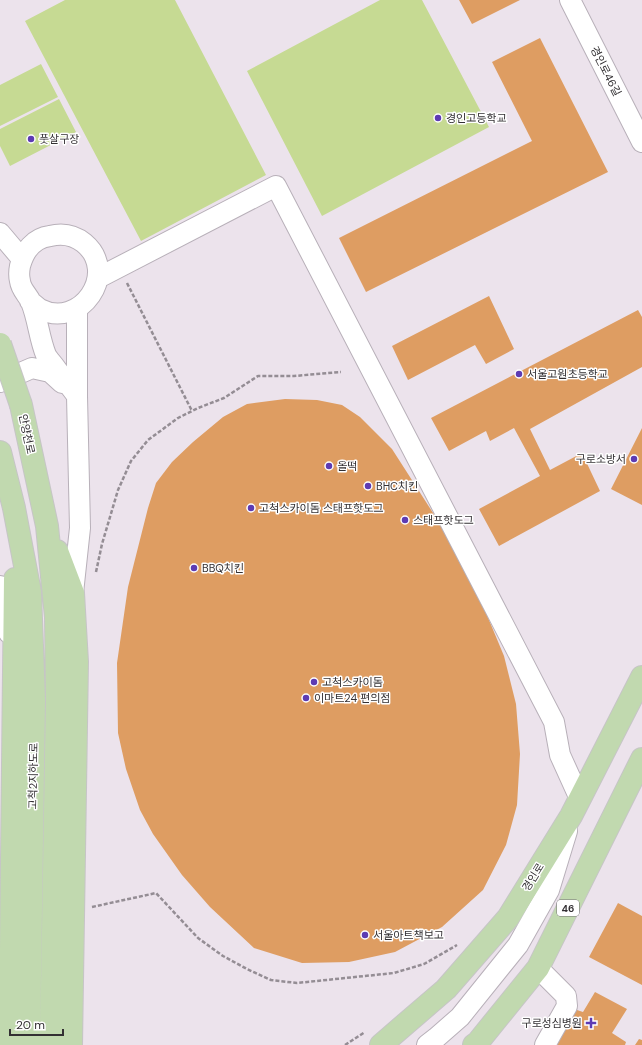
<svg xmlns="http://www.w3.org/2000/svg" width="642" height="1045" font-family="'DM Sans','Noto Sans KR',sans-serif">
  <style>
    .green { fill: #c6da93 }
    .building { fill: #de9d62 }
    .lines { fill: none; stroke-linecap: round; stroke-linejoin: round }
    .minor-casing { stroke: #b8b0b9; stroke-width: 22 }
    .major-casing { stroke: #c6c5c6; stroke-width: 24 }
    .path { stroke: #948d94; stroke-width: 2.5; stroke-dasharray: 4 2; stroke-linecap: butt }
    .minor { stroke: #fff; stroke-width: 20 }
    .major { stroke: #c1d9af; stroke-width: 22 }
    .major-bridge-casing { stroke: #c6c5c6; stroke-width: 24; stroke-linecap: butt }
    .major-bridge { stroke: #c1d9af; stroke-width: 22 }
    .poi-dot { fill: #5d3bb3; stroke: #fff; stroke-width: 1.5 }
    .labels { text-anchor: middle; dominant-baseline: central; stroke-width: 3; stroke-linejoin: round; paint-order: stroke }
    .shield { fill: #fff; stroke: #706e70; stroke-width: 1 }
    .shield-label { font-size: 10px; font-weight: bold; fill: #333033 }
    .street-label { font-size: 11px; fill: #333033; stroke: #fff }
    .poi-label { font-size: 11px; fill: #333033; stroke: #fff; text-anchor: start }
  </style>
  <rect width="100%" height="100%" fill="#ece3ec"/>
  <!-- green -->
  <path class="green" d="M65,0h110l91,175 -125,66 -116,-220z
    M380,0h42l67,127 -167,89 -75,-145z
    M41,64l17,33 -58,29v-41z
    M59,99l17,33 -66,34 -10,-20v-17z"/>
  <!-- building -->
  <path class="building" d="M459,0h61l-48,24z
    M540,38l68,134 -242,120 -27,-54 193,-97 -40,-79z
    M489,296l25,53 -28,15 -11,-19 -67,35 -16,-34z
    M638,310l4,7v50l-112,62 20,41 32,-17 18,38 -101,55 -20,-37 61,-33 -26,-48 -24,13 -4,-10 -37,20 -18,-33z
    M285,399l32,1 25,5 18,12 32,32 52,81 30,54 30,72 12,48 4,50 -3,51 -11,40 -23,45 -41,37 -47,25 -46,10 -47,1 -48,-15 -44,-41 -28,-32 -29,-41 -13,-24 -14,-41 -8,-36 -1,-70 11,-76 20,-79 8,-25 16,-21 21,-20 30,-25 24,-13z
    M642,428v77l-31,-16z
    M618,903l24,13v69l-53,-28z
    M595,992l32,17 -15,24 14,9 -1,3h-73l19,-37 12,4z
    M639,1039l3,1v5h-7z"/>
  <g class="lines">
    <defs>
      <path id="minor" d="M570,0l72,142
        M0,233l22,26
        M98,278l178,-92 278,536 6,33 20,44
        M30,301c4,3 7,6 10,8 40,21 80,-36 44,-66 -10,-8 -22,-10 -34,-7 -16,2 -26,15 -30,30 -1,5 -1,11 0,15 1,9 8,14 11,21 7,17 8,36 15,53 2,4 6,8 9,12 7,10 15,19 22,29
        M0,382l32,-14 18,4 12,11
        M0,586l9,47
        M73,593l7,-65 -3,-132v-88
        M538,968l28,28 1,10 -22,39
        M427,1045l9,-7 24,-21 58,-72 31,-55 18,-59"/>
      <path id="major" d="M21,405l26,121 9,91 1,82 -6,346
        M0,452l14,56 16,84 4,108 -5,345
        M57,551l16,42 4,69 -6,383
        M10,1045l5,-466
        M381,1045l65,-56 62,-71 63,-102 71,-139
        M474,1045l4,-3 60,-74 104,-209"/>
    </defs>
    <!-- minor casing -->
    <use href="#minor" class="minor-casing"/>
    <!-- major casing -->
    <use href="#major" class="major-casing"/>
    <!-- path -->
    <path class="path" d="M127,283l65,128
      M96,572l6,-28 16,-54 13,-29 17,-21 30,-22 20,-10 26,-10 34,-22h36l47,-4
      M92,907l64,-14 42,45 25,18 24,13 24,11 26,3 97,-10 30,-9 33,-19
      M345,1045l20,-13"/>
    <!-- minor -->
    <use href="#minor" class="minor"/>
    <!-- major -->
    <use href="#major" class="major"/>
    <defs>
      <path id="major-bridge" d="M0,344l21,61"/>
    </defs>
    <!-- major-bridge casing -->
    <use href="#major-bridge" class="major-bridge-casing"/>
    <!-- major-bridge -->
    <use href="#major-bridge" class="major-bridge"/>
  </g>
  <!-- markers -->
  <g class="poi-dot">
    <circle cx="438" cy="118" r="4"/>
    <circle cx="31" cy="139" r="4"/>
    <circle cx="519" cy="374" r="4"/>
    <circle cx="634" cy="459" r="4"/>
    <circle cx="329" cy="466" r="4"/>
    <circle cx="368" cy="486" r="4"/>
    <circle cx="251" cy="508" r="4"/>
    <circle cx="405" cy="520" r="4"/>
    <circle cx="194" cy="568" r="4"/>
    <circle cx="314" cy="682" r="4"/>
    <circle cx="306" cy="698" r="4"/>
    <circle cx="365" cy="935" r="4"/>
    <path d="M589 1017h4v4h4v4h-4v4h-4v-4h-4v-4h4z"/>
  </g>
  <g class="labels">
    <!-- shield labels -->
    <rect class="shield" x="557" y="900" width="22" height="16" rx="3"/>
    <g class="shield-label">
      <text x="568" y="908">46</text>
    </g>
    <!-- street labels -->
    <g class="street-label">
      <text transform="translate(606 71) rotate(63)">경인로46길</text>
      <text transform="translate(27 434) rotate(78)">안양천로</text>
      <text transform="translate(33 776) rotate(-89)">고척2지하도로</text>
      <text transform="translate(533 877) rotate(-58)">경인로</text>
    </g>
    <!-- poi labels -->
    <g class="poi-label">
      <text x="446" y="118">경인고등학교</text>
      <text x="39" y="139">풋살구장</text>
      <text x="527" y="374">서울고원초등학교</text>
      <text x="626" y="459" text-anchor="end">구로소방서</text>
      <text x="337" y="466">올떡</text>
      <text x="376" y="486">BHC치킨</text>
      <text x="259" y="508">고척스카이돔 스태프핫도그</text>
      <text x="413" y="520">스태프핫도그</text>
      <text x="202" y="568">BBQ치킨</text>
      <text x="322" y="682">고척스카이돔</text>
      <text x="314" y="698">이마트24 편의점</text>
      <text x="373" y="935">서울아트책보고</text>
      <text x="582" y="1023" text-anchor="end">구로성심병원</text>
    </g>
  </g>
  <!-- scale -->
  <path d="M10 1029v6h53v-6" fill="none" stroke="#333033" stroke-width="2"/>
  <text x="16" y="1029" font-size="12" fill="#333033" stroke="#ffffff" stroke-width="3" paint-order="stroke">20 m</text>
</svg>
